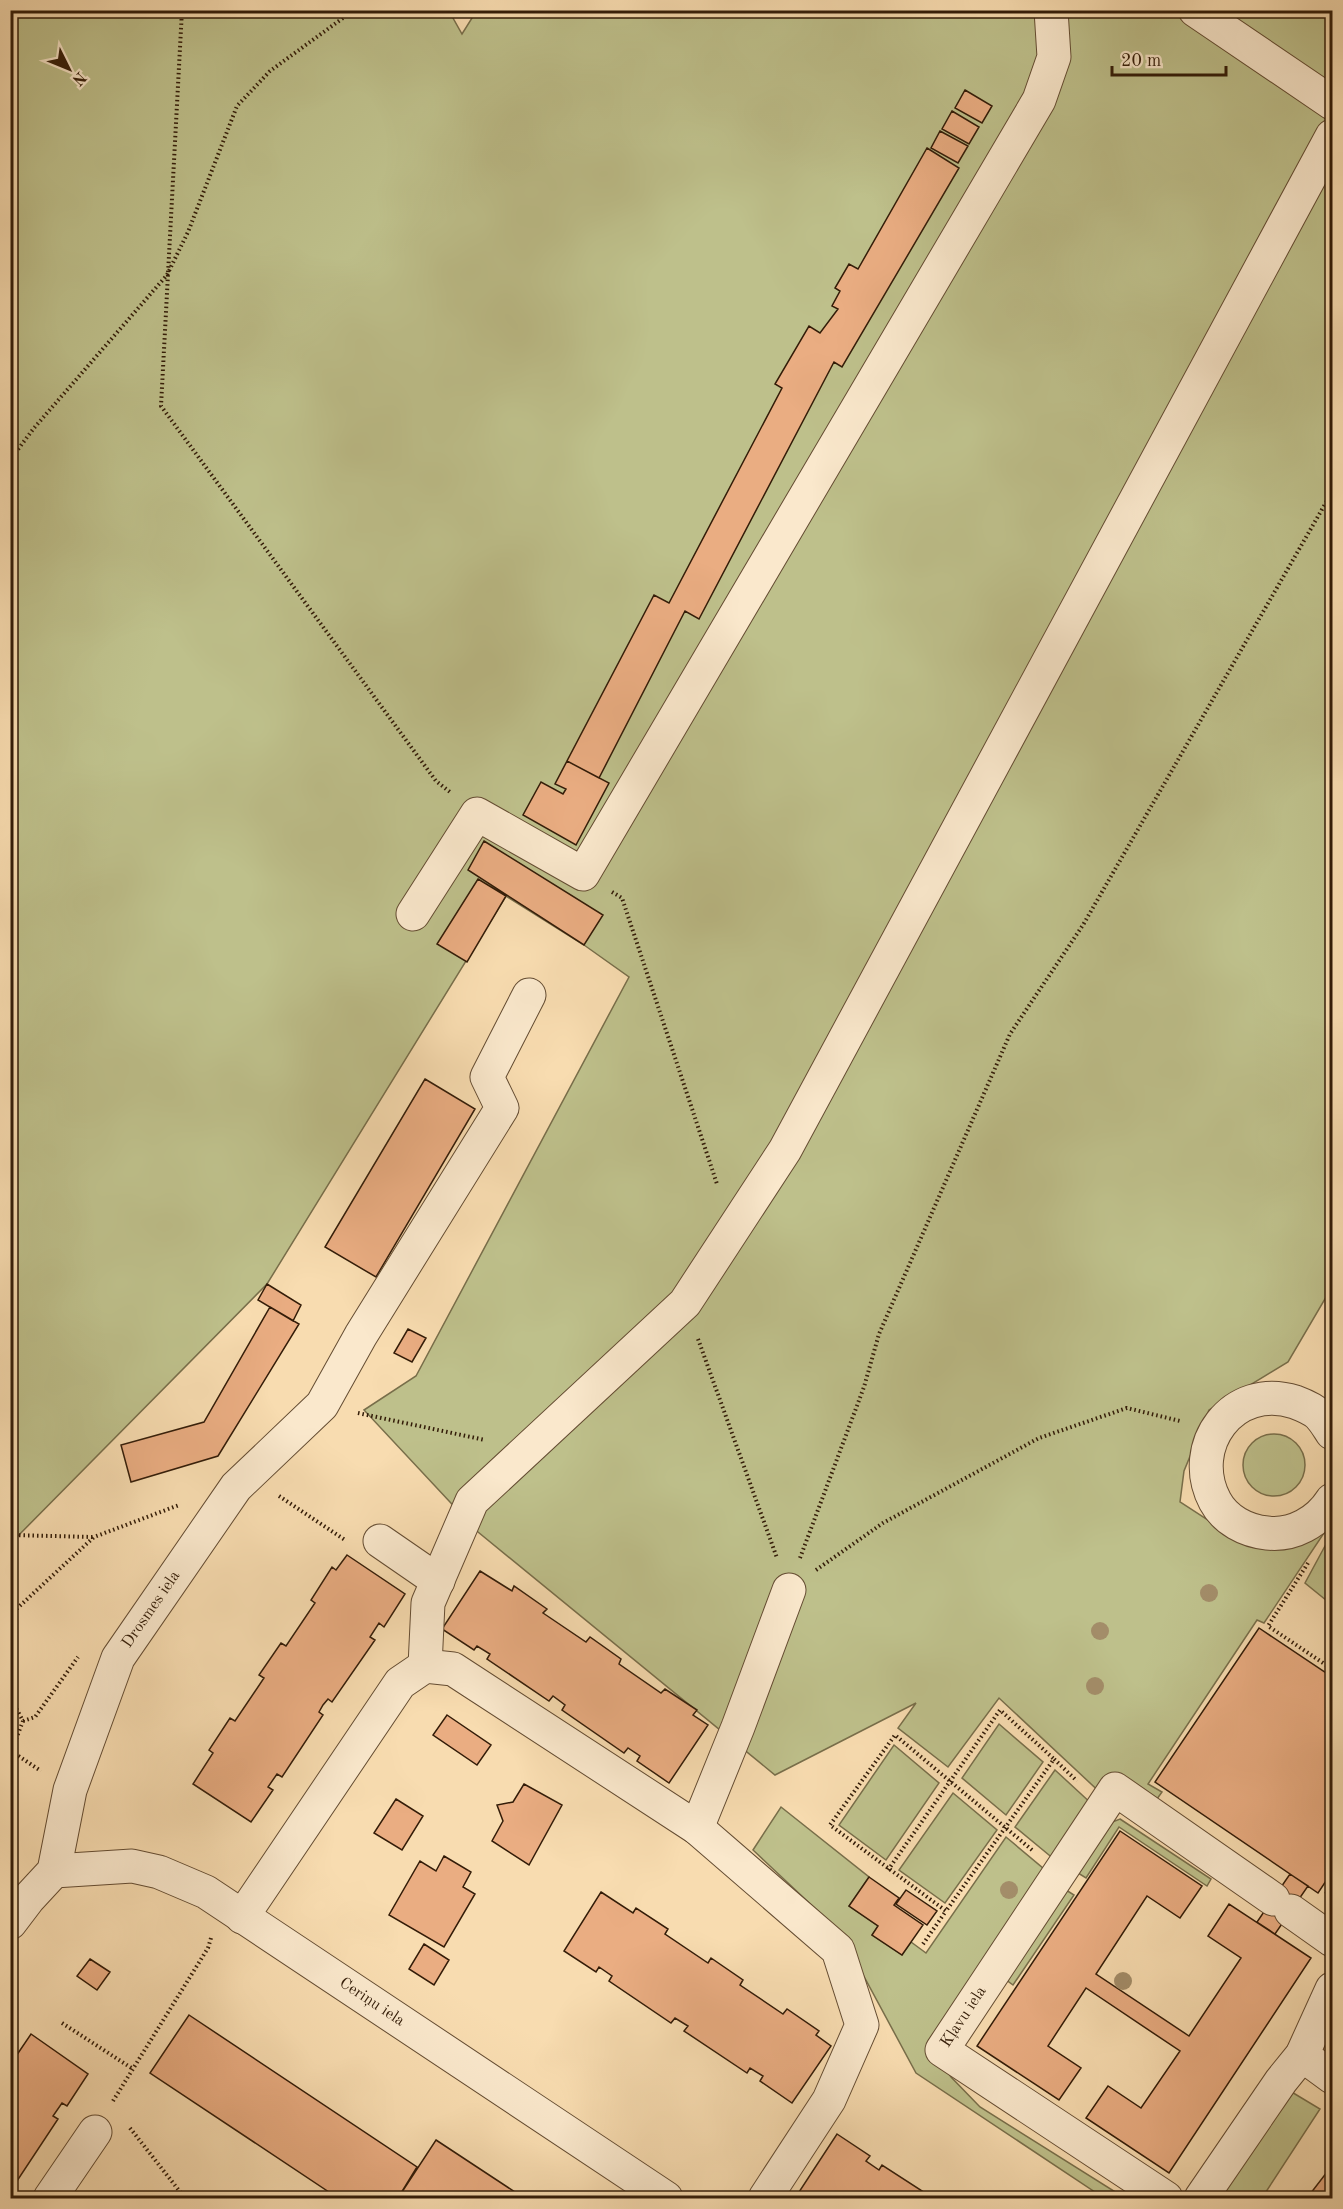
<svg xmlns="http://www.w3.org/2000/svg" width="1343" height="2209" font-family="'Old Standard TT',serif">
  <style>
    .green { fill: #bec08b; stroke: #786e4a; stroke-width: 1.5 }
    .building { fill: #eaad82; stroke: #331c08; stroke-width: 1.5 }
    .lines { fill: none; stroke-linecap: round; stroke-linejoin: round }
    .minor-casing { stroke: #644c32; stroke-width: 35 }
    .path { stroke: #331c08; stroke-width: 4; stroke-dasharray: 1.5 3; stroke-linecap: butt }
    .minor { stroke: #fae8cc; stroke-width: 33 }
    .tree { fill: #a38d69 }
    .labels { text-anchor: middle; dominant-baseline: central; stroke-width: 5; stroke-linejoin: round; paint-order: stroke }
    .street-label { font-size: 16px; fill: #331c08; stroke: #fae8cc }
  </style>
  <rect width="100%" height="100%" fill="#f8dcb0"/>
  <filter id="stains"><feTurbulence type="fractalNoise" baseFrequency=".00333" numOctaves="4"/><feColorMatrix values="0 0 0 0 .2 0 0 0 0 .09 0 0 0 0 .02 0 0 0 .5 -.17"/></filter>
  <radialGradient id="worn" r=".72"><stop offset=".6" stop-color="#630" stop-opacity="0"/><stop offset="1" stop-color="#630" stop-opacity=".3"/></radialGradient>
  <!-- green -->
  <path class="green" d="M477,10l855,1v1276l-44,75 -79,48 -25,61 -4,31 65,42 79,-11 -60,90 -7,-3 -109,164 14,8 -10,14 -47,-9 -106,-99 -51,69 -50,-39 18,-25 -141,72 -297,-243 -114,-122 52,-34 213,-399 -45,-32 -78,-49 -239,388 -256,259v-1532h438l13,23z
    M1243 1465a31 31 0 1 1 62 0a31 31 0 1 1-62 0Z
    M1332,1533v72l-27,-22z
    M999,1724l44,38 -37,53 -44,-37z
    M894,1745l45,38 -53,77 -47,-35z
    M1055,1770l38,35 -38,55 -40,-33z
    M953,1793l44,37 -52,73 -46,-33z
    M781,1807l88,70 -20,29 29,20 -6,9 30,20 9,-13 15,11 80,-116 44,37 -119,173 20,30 29,30 145,91h-21l-188,-125 -76,-141 -87,-82z
    M1120,1819l91,60 -4,7 -88,-59 -33,51 -8,-5 29,-49z
    M1066,1890l8,5 -61,90 -8,-6z
    M1285,2088l35,21 -58,89h-52z"/>
  <!-- building -->
  <path class="building" d="M965,90l27,16 -10,17 -27,-15z
    M952,111l27,16 -10,17 -27,-15z
    M940,131l28,15 -10,17 -27,-15z
    M927,148l32,20 -117,199 -8,-5 -135,257 -14,-8 -86,167 -32,-17 87,-166 15,8 113,-215 -7,-4 34,-58 11,7 18,-24 -6,-3 8,-15 -5,-3 14,-24 9,5z
    M567,761l42,22 -33,62 -53,-30 18,-33 22,12 3,-5 -11,-5z
    M484,841l119,74 -19,30 -116,-75z
    M478,879l28,17 -39,66 -30,-18z
    M425,1079l50,30 -99,168 -51,-30z
    M267,1284l34,21 -8,16 -35,-21z
    M270,1307l29,17 -81,132 -87,26 -10,-37 83,-23z
    M408,1329l18,9 -14,24 -18,-9z
    M347,1555l58,39 -21,33 -5,-4 -9,14 5,3 -43,62 -4,-3 -5,6 -4,7 4,3 -41,62 -5,-3 -9,13 5,3 -22,32 -58,-38 20,-31 -4,-3 21,-32 5,3 29,-43 -5,-3 22,-32 5,3 29,-43 -4,-3 21,-33 4,3z
    M480,1571l32,20 2,-5 33,23 -4,4 43,29 4,-5 31,22 -2,5 42,29 4,-4 32,21 -4,5 15,10 -39,58 -32,-22 3,-5 -12,-8 -4,5 -62,-43 3,-5 -12,-9 -4,5 -62,-42 3,-5 -13,-8 -3,4 -32,-21z
    M1259,1628l73,49v195l-14,21 -163,-111z
    M447,1715l44,30 -14,20 -44,-30z
    M524,1784l38,21 -33,60 -37,-24 11,-20 -6,-16 16,-3z
    M396,1799l27,17 -21,34 -28,-17z
    M1120,1831l82,55 -22,32 -33,-22 -51,78 93,62 52,-78 -33,-22 21,-32 82,54 -142,215 -83,-55 22,-32 33,22 39,-57 -94,-63 -38,58 33,22 -22,32 -82,-54z
    M444,1856l27,16 -8,15 12,7 -31,53 -55,-32 31,-54 16,10z
    M1290,1874l18,12 -33,48 -18,-12z
    M869,1877l30,21 -5,7 29,20 -21,30 -30,-20 6,-9 -29,-20z
    M906,1890l31,21 -10,14 -31,-21z
    M601,1892l32,21 3,-5 32,21 -3,5 43,29 3,-5 32,22 -3,5 43,29 4,-5 32,22 -3,4 15,11 -39,57 -32,-22 3,-5 -13,-8 -3,5 -63,-42 4,-5 -13,-8 -4,5 -62,-42 3,-5 -13,-9 -3,5 -32,-21z
    M424,1944l25,16 -15,25 -25,-16z
    M90,1959l20,13 -13,18 -20,-14z
    M189,2015l228,152 -19,31h-60l-188,-125z
    M31,2034l57,40 -21,32 -5,-3 -9,13 5,3 -41,62 -5,-3 -2,2v-115z
    M837,2134l33,22 -4,5 13,9 3,-5 51,33h-124l-10,-6z
    M436,2140l88,58h-126z
    M1327,2172l5,4v22h-25z"/>
  <g class="lines">
    <defs>
      <g id="minor">
        <path d="M1195,10l137,93"/>
        <path d="M413,914l64,-100 106,60 456,-774 15,-43 -3,-47"/>
        <path d="M1332,1433c-4,-6 -8,-13 -13,-18 -6,-6 -16,-10 -24,-13 -62,-20 -109,44 -80,99 10,19 31,30 52,32 26,3 51,-11 65,-33"/>
        <path d="M380,1541l58,40"/>
        <path d="M425,1666l3,-63 44,-102 213,-198 100,-153 547,-1014"/>
        <path d="M697,1828l41,-101 51,-137"/>
        <path id="s1" d="M54,1871l78,-5 27,6 47,20 460,306"/>
        <path d="M1291,1911l41,29"/>
        <path d="M242,1917l158,-234 25,-17 28,3 244,159 141,122 24,75 -33,75 -64,98"/>
        <path id="s2" d="M10,1923l19,-25 25,-27 16,-81 48,-132 118,-171 86,-82 39,-70 141,-227 -15,-31 42,-82"/>
        <path d="M1302,2055l30,22"/>
        <path d="M50,2198l45,-66"/>
        <path id="s3" d="M1166,2198l-224,-148 173,-261 158,110"/>
        <path d="M1201,2198l80,-117 21,-26 30,-66"/>
      </g>
    </defs>
    <!-- minor casing -->
    <use href="#minor" class="minor-casing"/>
    <!-- path -->
    <path class="path" d="M182,10l-21,396 275,375 14,11
      M10,460l24,-32 133,-153 21,-43 49,-126 33,-35 84,-61
      M612,892l10,6 95,286
      M698,1339l79,219
      M358,1413l127,27
      M279,1496l66,44
      M10,1535l83,2
      M800,1558l64,-171 15,-53 131,-300 73,-109 249,-433
      M1308,1563l-40,63 64,43
      M816,1570l67,-47 156,-85 88,-30 53,13
      M10,1615l84,-78 85,-32
      M10,1697l13,24 -12,31
      M23,1721l12,-4 43,-60
      M11,1751l30,20
      M1032,1850c-46,-39 -92,-77 -137,-115l-65,90 116,86 108,-152 23,22
      M888,1870l112,-160 54,49
      M1326,1894l6,-9
      M923,1944l23,-33
      M62,2023l71,46
      M113,2101l95,-153 3,-10
      M130,2128l51,65 8,5"/>
    <!-- minor -->
    <use href="#minor" class="minor"/>
  </g>
  <!-- trees -->
  <g class="tree">
    <circle cx="1209" cy="1593" r="9"/>
    <circle cx="1100" cy="1631" r="9"/>
    <circle cx="1095" cy="1686" r="9"/>
    <circle cx="1009" cy="1890" r="9"/>
    <circle cx="1123" cy="1981" r="9"/>
  </g>
  <g class="labels">
    <!-- street labels -->
    <g class="street-label">
      <text stroke="none"><textPath href="#s2" startOffset="350">Drosmes iela</textPath></text>
      <text stroke="none"><textPath href="#s1" startOffset="356">Ceriņu iela</textPath></text>
      <text stroke="none"><textPath href="#s3" startOffset="308">Kļavu iela</textPath></text>
    </g>
  </g>
  <!-- margin -->
  <rect width="1343" height="2209" fill="none" stroke="#f8dcb0" stroke-width="36"/>
  <rect x="12" y="12" width="1319" height="2185" fill="none" stroke="#331c08" stroke-width="3"/>
  <rect x="18" y="18" width="1307" height="2173" fill="none" stroke="#331c08" stroke-width="1.5"/>
  <!-- north arrow -->
  <g transform="translate(69 69) rotate(133)" stroke="#fae8cc" stroke-width="4.5" paint-order="stroke">
  <path d="M0-4.5L10 22L0 15L-10 22Z" fill="#331c08"/>
  <text y="-9" font-size="16" font-weight="bold" text-anchor="middle" fill="#331c08">N</text>
  </g>
  <!-- scale -->
  <path d="M1112 66v9h114v-9" fill="none" stroke="#331c08" stroke-width="3"/>
  <text x="1121" y="66" font-size="18" fill="#331c08" stroke="#fae8cc" stroke-width="4.5" paint-order="stroke">20 m</text>
  <rect width="100%" height="100%" filter="url(#stains)"/>
  <rect width="100%" height="100%" fill="url(#worn)"/>
</svg>
